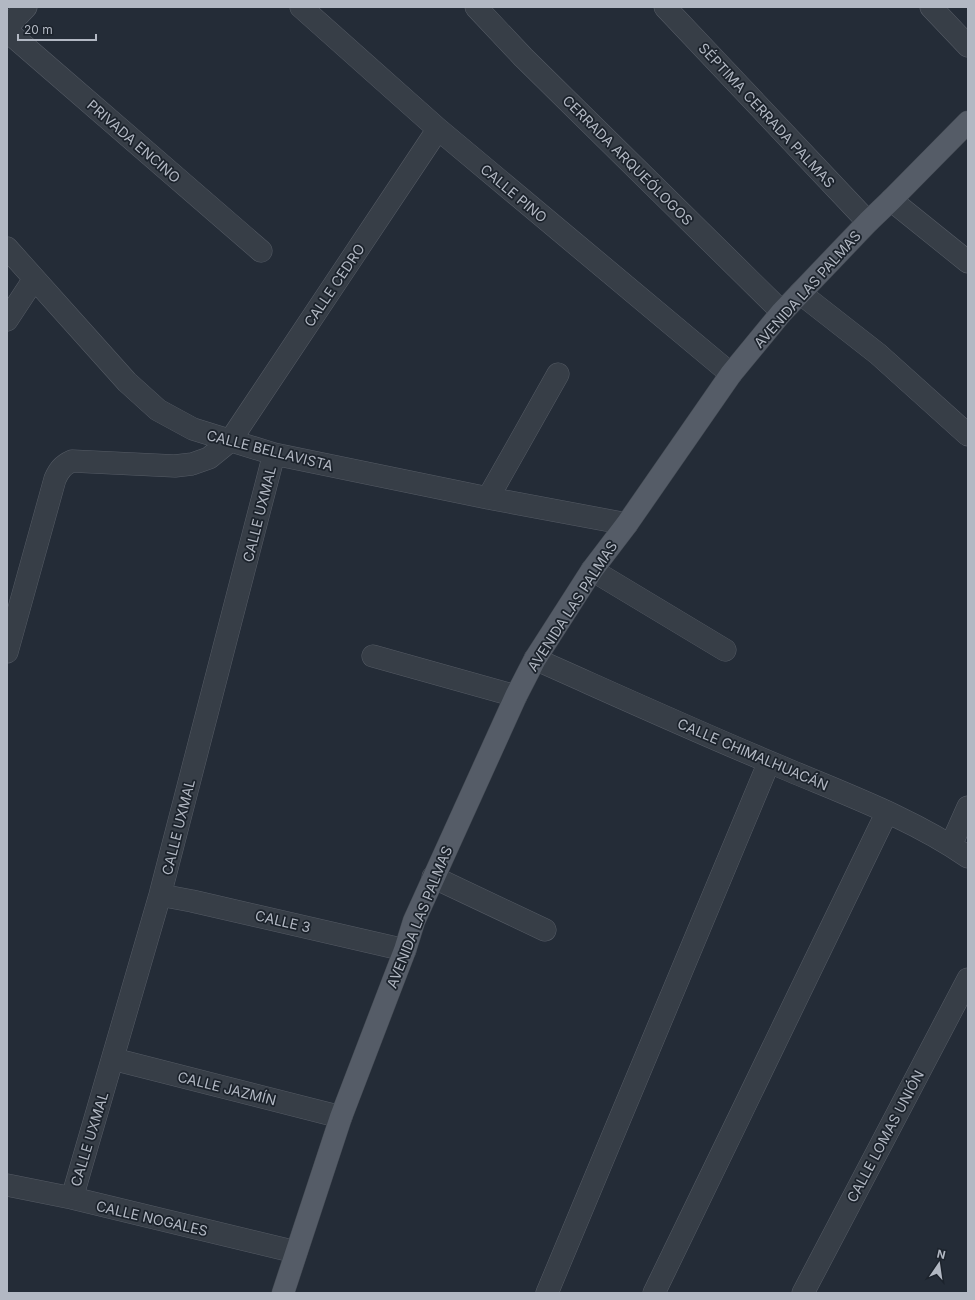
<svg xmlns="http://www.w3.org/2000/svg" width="975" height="1300" font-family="Inter,sans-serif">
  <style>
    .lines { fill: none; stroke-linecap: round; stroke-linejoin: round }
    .minor-casing { stroke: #555b65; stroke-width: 23 }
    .major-casing { stroke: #404750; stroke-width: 23 }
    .minor { stroke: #373e47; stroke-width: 22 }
    .major { stroke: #555c67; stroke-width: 22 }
    .labels { text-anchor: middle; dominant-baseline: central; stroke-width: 3.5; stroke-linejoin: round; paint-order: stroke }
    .street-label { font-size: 14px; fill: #b2b8c3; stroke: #1c232c }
  </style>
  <rect width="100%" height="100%" fill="#242c37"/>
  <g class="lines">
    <defs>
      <path id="minor" d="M301,7l137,122 293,245
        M476,7l47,50 259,255
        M665,7l203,215
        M931,7l37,39
        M7,27l19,-20
        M7,31l254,220
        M891,200l77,62
        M7,248l120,134 31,28 35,19 81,25 214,44 139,26
        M800,293l78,61 90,81
        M7,320l27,-41
        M488,498l70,-124
        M592,570l133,80
        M7,652l48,-173c4,-9 8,-14 17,-18l103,5 17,-2 17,-6 21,-17 208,-312
        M373,656l143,40
        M535,659c81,36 162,73 244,107 63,27 133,52 189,91
        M951,845l17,-38
        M433,877l112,53
        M160,895l32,6 213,49
        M113,1059l228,58
        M7,1185l65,13 224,54
        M72,1198l88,-303 114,-441
        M547,1293l222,-531
        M654,1293l233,-481
        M803,1293l165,-314"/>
      <path id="major" d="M283,1293l58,-176 64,-167 9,-29 102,-225 19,-37 57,-89 35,-46 104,-150 51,-62 86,-90 23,-22 77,-78"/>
    </defs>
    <!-- minor casing -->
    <use href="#minor" class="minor-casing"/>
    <!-- major casing -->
    <use href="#major" class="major-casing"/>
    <!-- minor -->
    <use href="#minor" class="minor"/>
    <!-- major -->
    <use href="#major" class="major"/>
  </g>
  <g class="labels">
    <!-- street labels -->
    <g class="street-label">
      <text transform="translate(767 115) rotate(47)">SÉPTIMA CERRADA PALMAS</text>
      <text transform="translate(134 141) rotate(41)">PRIVADA ENCINO</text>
      <text transform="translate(628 160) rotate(45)">CERRADA ARQUEÓLOGOS</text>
      <text transform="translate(514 193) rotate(40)">CALLE PINO</text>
      <text transform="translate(334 285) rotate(-56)">CALLE CEDRO</text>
      <text transform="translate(807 289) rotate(-48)">AVENIDA LAS PALMAS</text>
      <text transform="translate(270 450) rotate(14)">CALLE BELLAVISTA</text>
      <text transform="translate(259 514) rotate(-76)">CALLE UXMAL</text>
      <text transform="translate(572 606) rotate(-57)">AVENIDA LAS PALMAS</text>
      <text transform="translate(753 754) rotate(23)">CALLE CHIMALHUACÁN</text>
      <text transform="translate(178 827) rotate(-76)">CALLE UXMAL</text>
      <text transform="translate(419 917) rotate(-68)">AVENIDA LAS PALMAS</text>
      <text transform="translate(283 921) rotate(13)">CALLE 3</text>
      <text transform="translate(227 1088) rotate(14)">CALLE JAZMÍN</text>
      <text transform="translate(885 1136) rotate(-62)">CALLE LOMAS UNIÓN</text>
      <text transform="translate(89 1139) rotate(-73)">CALLE UXMAL</text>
      <text transform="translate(152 1218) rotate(13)">CALLE NOGALES</text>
    </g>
  </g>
  <!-- border -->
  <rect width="975" height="1300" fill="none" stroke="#b2b8c3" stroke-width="16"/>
  <!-- north arrow -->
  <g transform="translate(939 1264) rotate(13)" stroke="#1c232c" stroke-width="3" paint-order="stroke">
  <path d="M0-3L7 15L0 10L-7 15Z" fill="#b2b8c3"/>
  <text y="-6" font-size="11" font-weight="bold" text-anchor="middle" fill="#b2b8c3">N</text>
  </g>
  <!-- scale -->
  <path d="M18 34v6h78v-6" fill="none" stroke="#b2b8c3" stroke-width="2"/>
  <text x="24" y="34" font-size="12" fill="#b2b8c3" stroke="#1c232c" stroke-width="3" paint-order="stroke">20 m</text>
</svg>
